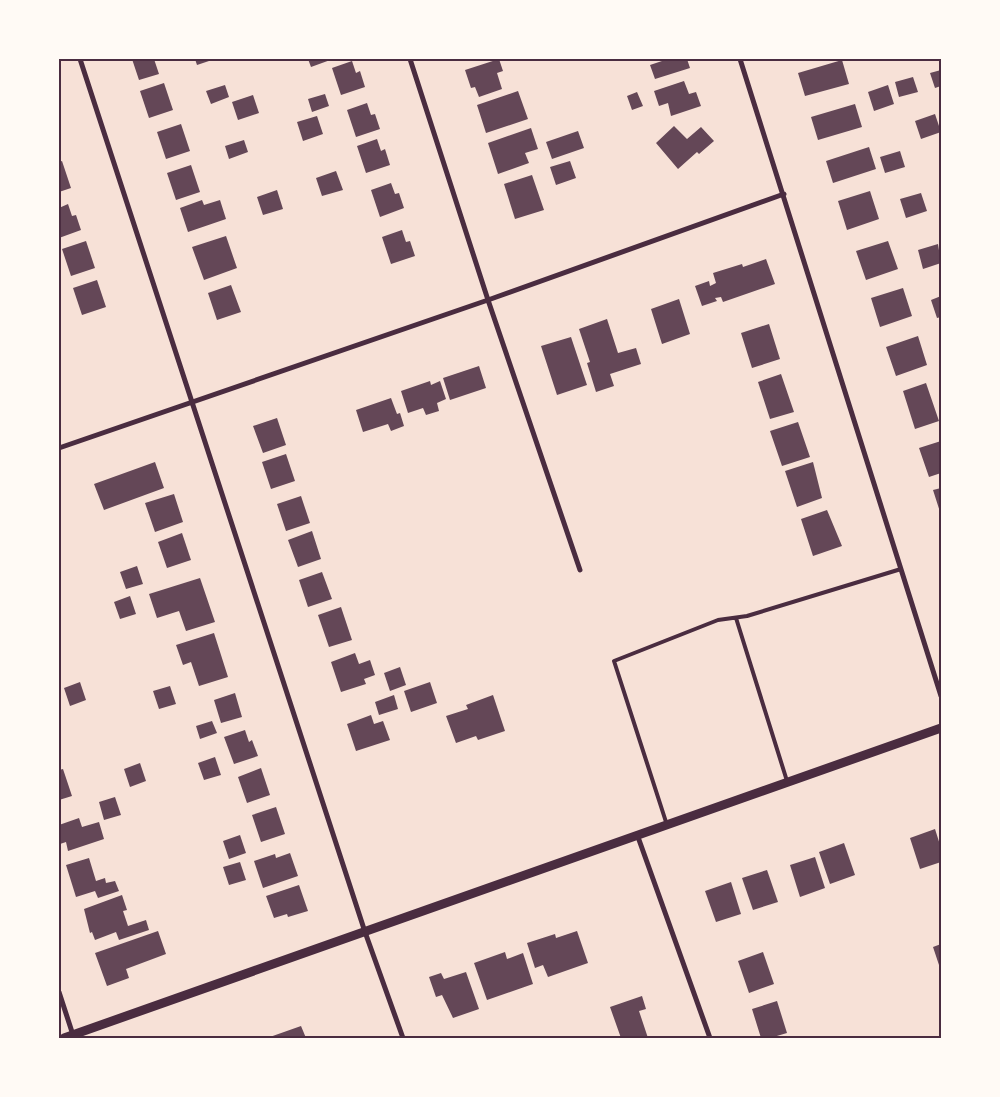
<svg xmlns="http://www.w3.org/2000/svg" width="1000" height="1097" font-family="'PT Sans',sans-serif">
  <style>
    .building { fill: #644757 }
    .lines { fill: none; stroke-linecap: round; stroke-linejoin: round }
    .service { stroke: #4a2c40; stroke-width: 4 }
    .minor { stroke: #4a2c40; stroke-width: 5 }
    .tertiary { stroke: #4a2c40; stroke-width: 9 }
    .neatline { fill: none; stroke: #4a2c40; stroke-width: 2 }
  </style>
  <rect width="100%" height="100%" fill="#f7e1d7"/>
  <!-- building -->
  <path class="building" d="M132,59h22l5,15 -20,6z
    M195,59h20l-18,6z
    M308,59h25l-22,8z
    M499,59l4,12 -6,2 5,16 -23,8 -4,-10 -4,1 -6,-18z
    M662,59h25l3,9 -35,11 -5,-14 12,-4z
    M842,60l7,24 -44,12 -7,-23z
    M352,61l4,12 4,-2 5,16 -24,8 -9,-27z
    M941,70v16l-6,2 -5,-15z
    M913,77l5,15 -19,5 -4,-15z
    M684,81l5,13 7,-2 5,14 -30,10 -3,-13 -9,3 -5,-15z
    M164,83l9,27 -24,8 -9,-27z
    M225,85l4,12 -18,7 -5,-13z
    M888,85l6,19 -20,7 -6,-19z
    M518,91l10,28 -42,14 -9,-28z
    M637,92l6,14 -11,4 -5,-14z
    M325,94l4,12 -17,6 -4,-13z
    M253,95l6,18 -21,7 -6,-18z
    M367,103l4,12 4,-1 5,15 -24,8 -9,-27z
    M855,104l7,23 -44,13 -7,-23z
    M935,114l6,18 -20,7 -6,-18z
    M317,116l6,18 -20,7 -6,-19z
    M181,124l9,27 -24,8 -9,-27z
    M674,126l13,13 14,-12 13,14 -15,13 -2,-2 -19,17 -22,-26z
    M531,128l7,21 -13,4 4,10 -31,11 -10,-31z
    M578,131l6,17 -32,11 -6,-17z
    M377,139l4,12 4,-2 5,16 -24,8 -9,-27z
    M244,140l4,12 -19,7 -4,-13z
    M869,147l7,22 -43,14 -7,-22z
    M900,151l5,16 -20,6 -5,-16z
    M62,161l9,27 -12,4v-30z
    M570,161l6,17 -20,7 -6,-18z
    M191,165l9,27 -24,8 -9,-27z
    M336,171l7,19 -21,6 -6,-18z
    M532,175l12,35 -29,9 -11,-35z
    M391,183l4,11 4,-1 5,15 -24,9 -9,-27z
    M277,190l6,19 -20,6 -6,-18z
    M870,191l9,28 -32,11 -9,-29z
    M921,193l6,18 -21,7 -6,-19z
    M202,200l2,5 16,-5 6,19 -38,13 -8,-24z
    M68,204l4,12 4,-1 5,15 -22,8v-30z
    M402,230l4,12 4,-1 5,15 -24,8 -9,-27z
    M226,236l11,32 -33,12 -12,-33z
    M86,241l9,27 -24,8 -9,-27z
    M888,241l10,28 -32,11 -10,-29z
    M938,244l3,19 -18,6 -5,-19z
    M766,259l9,25 -52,18 -2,-5 -6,1 2,3 -15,5 -7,-20 14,-5 1,5 6,-3 -3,-10 29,-9 1,3z
    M97,280l9,27 -24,8 -9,-27z
    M231,285l10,27 -24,8 -9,-27z
    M903,288l9,28 -32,11 -9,-29z
    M941,296v21l-4,1 -6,-18z
    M679,299l11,35 -28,10 -11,-35z
    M607,319l11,34 18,-5 5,16 -31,10 4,12 -18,6 -9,-29 3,-1 -11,-33z
    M769,324l11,35 -28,9 -11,-35z
    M918,336l9,29 -31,11 -10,-29z
    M571,337l16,48 -30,10 -16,-49z
    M479,366l7,22 -36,12 -7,-22z
    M781,374l13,38 -24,7 -12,-37z
    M430,381l1,4 9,-4 6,18 -9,4 2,8 -13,4 -3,-7 -15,5 -7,-22z
    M926,383l13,38 -24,8 -12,-38z
    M391,398l6,16 3,-1 4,13 -13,5 -3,-7 -25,8 -7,-22z
    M277,418l9,27 -23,8 -10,-27z
    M798,422l12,35 -28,9 -12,-35z
    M941,441v32l-12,4 -10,-29z
    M286,454l9,27 -24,8 -9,-27z
    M155,462l9,26 -60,22 -10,-26z
    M813,462l9,36 -25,9 -12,-36z
    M941,488v27l-8,-25z
    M174,494l9,28 -28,10 -10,-29z
    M301,496l9,27 -24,8 -9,-27z
    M827,510l15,36 -29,10 -12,-37z
    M312,531l9,28 -23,8 -10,-27z
    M182,533l9,27 -24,8 -9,-26z
    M137,566l6,18 -17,5 -6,-17z
    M322,572l10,27 -24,8 -9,-27z
    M200,578l15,44 -29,9 -7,-20 -22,7 -8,-24z
    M130,596l6,18 -16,5 -6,-17z
    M341,607l11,33 -23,7 -11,-32z
    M214,633l14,44 -29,9 -8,-24 -8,3 -7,-20z
    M355,653l4,11 11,-4 5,15 -11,4 2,5 -25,8 -10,-30z
    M400,667l6,18 -16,6 -6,-18z
    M80,682l6,18 -16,6 -6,-18z
    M430,682l7,21 -26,9 -7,-21z
    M170,686l6,18 -17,5 -6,-18z
    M235,693l7,24 -21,6 -7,-23z
    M394,695l4,14 -19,6 -4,-13z
    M493,695l12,36 -27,9 -2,-4 -20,7 -10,-27 22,-7 -2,-4z
    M371,715l3,9 9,-3 7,19 -34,11 -9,-27z
    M212,721l5,12 -17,6 -4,-13z
    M245,730l4,12 3,-2 6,16 -24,8 -10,-27z
    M215,757l6,18 -17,5 -6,-17z
    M140,763l6,18 -16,6 -6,-18z
    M261,768l9,27 -23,8 -9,-26z
    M63,769l9,27 -13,4v-30z
    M115,797l6,18 -17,5 -5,-18z
    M276,807l9,27 -24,8 -9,-27z
    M79,818l3,9 17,-5 5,17 -36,12 -2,-9 -6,2 -1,-19z
    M935,829l6,19v14l-21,7 -10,-31z
    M240,835l6,18 -17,6 -6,-18z
    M844,843l11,32 -25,9 -11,-32z
    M290,853l8,23 -35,12 -9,-27 21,-7 1,4z
    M815,857l10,31 -25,9 -10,-32z
    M89,858l7,23 9,-3 1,5 9,-2 4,10 -21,7 -3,-7 -19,6 -10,-32z
    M240,862l6,18 -17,5 -6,-18z
    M767,870l11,32 -25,8 -11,-32z
    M731,882l10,32 -25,8 -11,-31z
    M299,885l9,26 -20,6 -1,-3 -13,4 -8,-22z
    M122,895l5,15 -4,1 5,15 18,-6 3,10 -30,10 -3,-8 -21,8 -3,-8 -2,1 -6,-24z
    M158,931l8,23 -40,15 3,9 -22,8 -12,-33z
    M577,931l11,32 -40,14 -5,-12 -8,3 -8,-25 28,-9 1,4z
    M941,944v27l-8,-24z
    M505,952l2,7 16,-6 10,31 -46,16 -13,-37z
    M763,952l11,32 -25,9 -11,-32z
    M466,972l13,37 -26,9 -11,-23 -6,2 -7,-20 12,-4 3,6z
    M642,996l4,13 -7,2 9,27h-27l-11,-31z
    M777,1001l10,32 -17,5h-9l-9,-29z
    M301,1026l5,12h-39z"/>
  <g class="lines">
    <!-- service -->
    <path class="service" d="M736,618l51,163
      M667,825l-53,-164 104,-41 29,-4 154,-47"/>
    <!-- minor -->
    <path class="minor" d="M80,59l285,873 38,106
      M410,59l78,241 92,270
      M740,59l201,637
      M59,448l429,-148 296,-106
      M638,837l72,201
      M59,992l14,43"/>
    <!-- tertiary -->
    <path class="tertiary" d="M64,1038l877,-310"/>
  </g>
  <!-- border -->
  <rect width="1000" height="1097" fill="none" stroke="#fffaf5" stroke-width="120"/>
  <rect x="60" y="60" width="880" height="977" class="neatline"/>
</svg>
